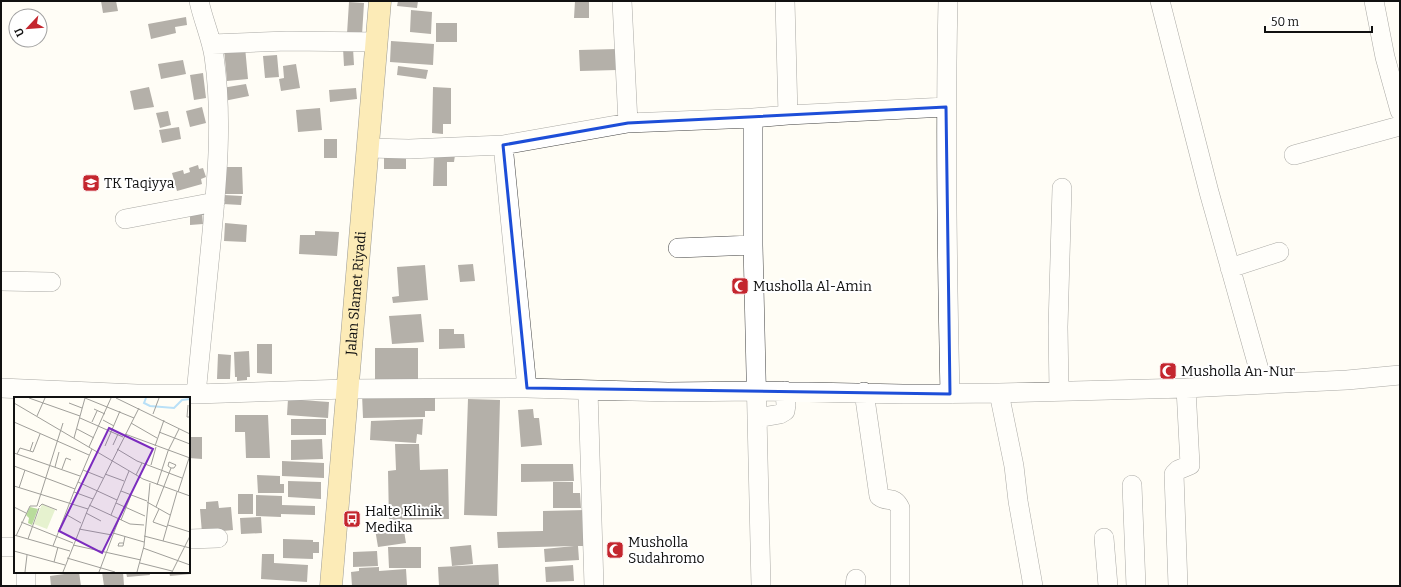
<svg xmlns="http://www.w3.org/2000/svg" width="1401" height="587" font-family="Bitter,serif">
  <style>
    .building { fill: #5a524d }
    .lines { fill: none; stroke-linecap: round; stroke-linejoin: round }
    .minor-casing { stroke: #444; stroke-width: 20 }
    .major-casing { stroke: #222; stroke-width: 23 }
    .minor { stroke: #fff; stroke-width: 19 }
    .major { stroke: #f9d66b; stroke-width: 22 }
    .marked { fill: none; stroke: #1d4ed8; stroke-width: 3; stroke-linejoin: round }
    .labels { text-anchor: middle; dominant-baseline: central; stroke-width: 4; stroke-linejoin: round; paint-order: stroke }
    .poi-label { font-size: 14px; fill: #111; stroke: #fff; text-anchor: start }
    .street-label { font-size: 14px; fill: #111; stroke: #fff }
    .inset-river { fill: none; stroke: #b9e0f7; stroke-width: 2 }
    .inset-road { fill: none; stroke: #a09f9a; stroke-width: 1 }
    .view { fill: #7b2cbf; fill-opacity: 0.15; stroke: #7b2cbf; stroke-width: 2 }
    .inset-edge { fill: none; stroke: #111; stroke-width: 2 }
  </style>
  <rect width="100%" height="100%" fill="#fffdf5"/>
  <!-- building -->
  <path class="building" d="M101,1h15l2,10 -15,2z
    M398,1h20l-1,7 -20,-2z
    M575,1h14v17h-15z
    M349,2l15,1 -2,32 -15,-1z
    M411,10l21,2 -1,22 -21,-2z
    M186,17l1,8 -12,2 1,6 -25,6 -3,-15z
    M436,23h21v19h-21z
    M391,41l43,3 -1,21 -43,-3z
    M245,47l3,32 -21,2 -3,-32z
    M343,48h10l1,17 -10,1z
    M617,49v21l-37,1 -1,-21z
    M277,55l2,22 -14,1 -2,-22z
    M183,60l3,14 -25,5 -3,-15z
    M296,64l4,24 -19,3 -2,-12 5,-1 -1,-12z
    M398,66l30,4 -2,9 -29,-4z
    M203,73l3,25 -12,2 -4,-25z
    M246,84l3,12 -25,5 -2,-13z
    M149,87l5,20 -20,3 -4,-19z
    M433,87l18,1v36h-8v10l-11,-1z
    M356,88l1,11 -27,3 -1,-12z
    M202,107l4,16 -16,4 -4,-16z
    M320,108l2,22 -24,2 -2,-22z
    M168,111l3,14 -11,3 -4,-15z
    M179,127l2,12 -19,4 -3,-13z
    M324,139h13v19h-13z
    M434,155h21l-1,7h-7v24h-14z
    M406,157v12h-22v-11z
    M198,165l1,4 4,-1 3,9 -5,2 1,5 -25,7 -5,-18 11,-3 1,4 6,-2 -1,-4z
    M223,167h19l1,27h-19z
    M224,195l18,1 -1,9 -18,-1z
    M190,212h12l1,12 -13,1z
    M225,223l22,2 -1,17 -22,-1z
    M315,231l24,1 -2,24 -38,-2 1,-19h15z
    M473,264l2,17 -15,1 -2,-17z
    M425,265l3,35 -35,3 -1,-6 7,-1 -2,-29z
    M421,314l3,28 -32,2 -3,-28z
    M439,329h15v5h10l1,14 -26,1z
    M257,344h15v30l-15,-1z
    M375,348h43v32h-43z
    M249,351l1,26h-3v3l-10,1v-4h-2l-1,-25z
    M218,354l13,1 -1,24h-13z
    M435,391v20h-10v6l-62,1 -1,-24z
    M288,399l41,3 -1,16 -41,-3z
    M468,399l32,1 -3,116 -33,-1z
    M533,409l1,9h5l3,27 -21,2 -3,-37z
    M235,415h33l2,43h-24l-1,-26h-10z
    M291,419h35v16h-35z
    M423,419l-1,16 -5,-1 -1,9 -46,-3 1,-19z
    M189,437h13v22l-13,-1z
    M322,439l1,20 -32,1v-20z
    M395,444h24l1,26 28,-1 1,50 -60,1 -1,-49 8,-1z
    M282,461l42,2v15l-42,-2z
    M521,464h52l1,17 -53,1z
    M257,475l23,1v8h4v9h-26z
    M288,481l33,1v17l-33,-2z
    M553,482h20v11h7l1,15h-28z
    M238,494h15v20h-15z
    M256,495l26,1v9l33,1v9l-34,-1v3l-25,-1z
    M218,501l1,7 12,-1 2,23 -31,3 -2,-24h6v-7z
    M586,510l1,36h-9l1,14 -34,2 -1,-13 30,-3 -76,2 -1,-16 46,-1v-20z
    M261,517l1,16 -21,1 -1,-16z
    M403,525l3,18 -28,4 -3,-18z
    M283,539l30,1v2h6v11h-6v6l-30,-1z
    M471,545l2,19 -21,2 -2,-19z
    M388,547h33v21h-32z
    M377,551l1,15 -25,1v-15z
    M262,554h12v9l34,2 -1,17 -46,-3z
    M189,564h1l1,10 -21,2 -1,-4h20z
    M498,564l1,22h-60l-1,-19z
    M573,565l1,16 -28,1 -1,-15z
    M379,567v4l27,-2 1,16 -55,1 -1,-14 8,-1v-3z
    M79,572l2,14h-30l-1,-10z
    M102,572h21l1,13 -20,1z
    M126,572h23l1,3 -23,2z"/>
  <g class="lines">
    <defs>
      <path id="minor" d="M622,1l6,122
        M785,1l3,114
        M948,1c-3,131 -1,262 2,393
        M1160,1l49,191 54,192
        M1374,1l11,56 15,54
        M212,44l75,-3 90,1
        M753,118v127l8,341
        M503,145l24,243
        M368,148l41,1 94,-4 125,-22 125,-5 35,-3 158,-8
        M1294,155l106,-29
        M125,219l90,-17
        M678,248l75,-3
        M1230,268l49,-16
        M1,281l50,1
        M1,388l136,6h59l150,-5 181,-1 141,4 88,-1 147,3 96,-1 187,-5 161,-8 53,-5
        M588,390l6,196
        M1059,391l-1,-64 4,-139
        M864,392l15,104c9,7 15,-1 21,12v78
        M999,393l15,73 4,35 15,85
        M196,394c5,-50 10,-100 15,-151 6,-62 12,-124 3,-187 -3,-19 -11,-36 -15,-55
        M757,418l23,-4 5,-3 1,-6 -1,-14
        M1132,485l4,101
        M1104,538l4,48
        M189,539l29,-1
        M1,547h14
        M26,572v14
        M855,586l1,-7
        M1178,586l-4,-112 4,-4 12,-5 -4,-77"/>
      <g id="major">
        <path id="s1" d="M331,586l49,-585"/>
      </g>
    </defs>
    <!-- minor casing -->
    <use href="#minor" class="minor-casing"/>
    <!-- major casing -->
    <use href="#major" class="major-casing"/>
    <!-- minor -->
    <use href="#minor" class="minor"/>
    <!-- major -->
    <use href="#major" class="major"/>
  </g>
  <!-- marked area -->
  <path d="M0 0H1401V587H0ZM946,107l4,287 -423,-6 -24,-243 125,-22z" fill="#fffdf5" fill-opacity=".55" fill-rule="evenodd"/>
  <path class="marked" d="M946,107l4,287 -423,-6 -24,-243 125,-22z"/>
  <!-- icons -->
  <defs>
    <symbol id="school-square" viewBox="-11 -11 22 22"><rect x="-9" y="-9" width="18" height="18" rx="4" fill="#c4262e" stroke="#fff"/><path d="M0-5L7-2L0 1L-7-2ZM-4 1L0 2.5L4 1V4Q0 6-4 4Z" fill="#fff"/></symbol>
    <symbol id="mosque-square" viewBox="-11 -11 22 22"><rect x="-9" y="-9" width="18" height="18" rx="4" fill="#c4262e" stroke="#fff"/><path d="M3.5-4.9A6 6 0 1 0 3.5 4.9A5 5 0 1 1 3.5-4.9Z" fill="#fff"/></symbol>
    <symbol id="bus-square" viewBox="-11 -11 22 22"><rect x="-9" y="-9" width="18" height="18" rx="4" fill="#c4262e" stroke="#fff"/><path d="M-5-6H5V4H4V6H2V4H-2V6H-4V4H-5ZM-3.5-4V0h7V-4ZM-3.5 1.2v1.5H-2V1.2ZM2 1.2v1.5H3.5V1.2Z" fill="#fff"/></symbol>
  </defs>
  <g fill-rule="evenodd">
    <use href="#school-square" x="81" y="173" width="20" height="20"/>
    <use href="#mosque-square" x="730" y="276" width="20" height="20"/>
    <use href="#mosque-square" x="1158" y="361" width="20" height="20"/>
    <use href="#bus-square" x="342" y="509" width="20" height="20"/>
    <use href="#mosque-square" x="605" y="540" width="20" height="20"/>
  </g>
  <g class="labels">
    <!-- poi labels -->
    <g class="poi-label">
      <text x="104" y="183">TK Taqiyya</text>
      <text x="753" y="286">Musholla Al-Amin</text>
      <text x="1181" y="371">Musholla An-Nur</text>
      <text x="365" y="511">Halte Klinik<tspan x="365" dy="16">Medika</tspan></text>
      <text x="628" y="542">Musholla<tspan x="628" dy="16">Sudahromo</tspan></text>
    </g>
    <!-- street labels -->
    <g class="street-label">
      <text stroke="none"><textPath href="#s1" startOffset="294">Jalan Slamet Riyadi</textPath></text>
    </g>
  </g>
  <!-- overview -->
  <g transform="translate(14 397)">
    <rect width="176" height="176" fill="#fffdf5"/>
    <path d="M16,110l8,2 -6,16 -4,-2 1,-5 -3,-3z" fill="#b9dc9c"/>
    <path d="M28,107l13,6 -8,19 -13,-5z" fill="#e6f2cf"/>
    <path class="inset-river" d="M132,1l-2,5 6,3 24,2 8,-8 8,-1"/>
    <path class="inset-road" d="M15,1l51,18M71,1l49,20M102,1l74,36M0,6l129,76 47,17M55,6l13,5M174,8l-1,12h3M80,12l11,5M139,17l6,-16M23,19l8,-18M66,21l43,19M89,23l11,6M0,25l75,33M78,25l5,-11M117,26l26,15M63,32l17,9M145,35l31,12M111,37l65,24M60,41l11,-40M99,48l5,-11M91,49l15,-35M141,49l9,-26M75,50l22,-49M103,52l20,12 45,17M16,54l3,1 7,-18M0,56l66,23M3,57l3,-6 10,3 3,-9M137,68l5,-18M0,69l61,23 17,-40M41,70l4,-15M48,72l4,-11 5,2M69,73l20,8M91,77l19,7M122,78l6,-12M64,85l39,18M143,88l11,-34 11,-22M0,89l74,23M5,91l6,-18M107,94l26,10M60,95l19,7M164,95l12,-37M133,105l23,13M102,106l29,13M75,108l41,19 14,1M0,110l12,6M25,110l3,-3 15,6M142,110l15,-39 -3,-2 1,-4 7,3 -2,3h-3M145,112l-6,13 14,5M72,116l15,8M53,118l14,8M97,118l18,-44M107,123l10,-25M7,125l52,21M154,128l22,7M65,132l33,6M99,136l31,9M0,138l56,16M2,139l14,-30h7l26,-83M130,139l46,12M14,142l11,-31M149,144l14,-49M109,146h-4l-1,3h5l2,-10M59,148l68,15M39,149l22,-57M129,151l47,17M0,154l51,14M53,161l48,14M40,165l4,-15M126,166l32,8M11,175l2,-17M49,175l25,-63 51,-101M85,175l20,-53M123,175l7,-26 6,-63M158,175l18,-36"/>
    <path class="view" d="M95,31l44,21 -51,104 -43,-22z"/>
    <rect width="176" height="176" class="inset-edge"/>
  </g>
  <!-- border -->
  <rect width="1401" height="587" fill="none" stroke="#111111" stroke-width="4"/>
  <!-- north arrow -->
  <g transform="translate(28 28) rotate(244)"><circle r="19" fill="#ffffff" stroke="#a0a0a0"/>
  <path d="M0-3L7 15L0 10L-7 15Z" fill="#c4262e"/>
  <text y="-6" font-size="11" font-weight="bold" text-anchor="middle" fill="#111111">U</text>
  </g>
  <!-- scale -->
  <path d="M1265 26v6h107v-6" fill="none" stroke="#111111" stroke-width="2"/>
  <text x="1271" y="26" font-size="12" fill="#111111" stroke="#ffffff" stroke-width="3" paint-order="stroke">50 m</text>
</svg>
